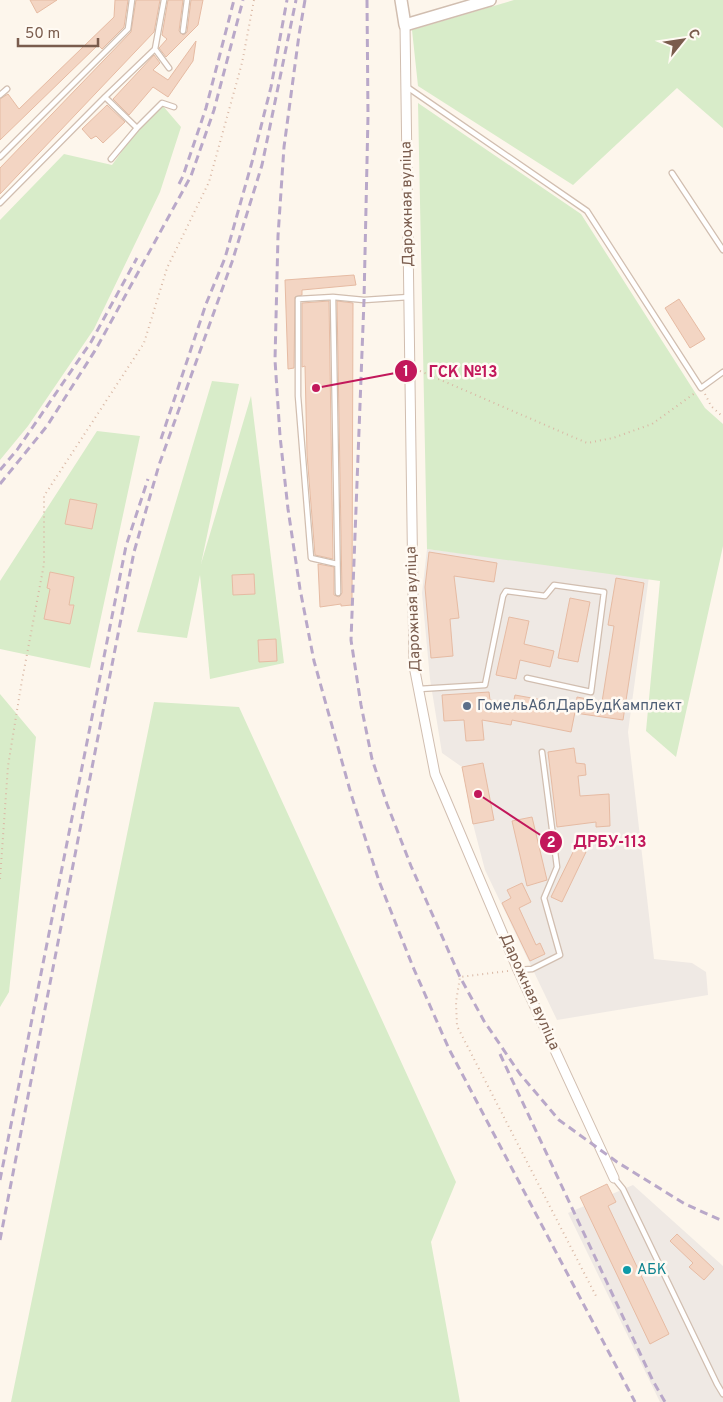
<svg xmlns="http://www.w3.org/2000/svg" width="723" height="1402" font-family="Overpass,sans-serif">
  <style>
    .industrial { fill: #efe9e4 }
    .green { fill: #d8ecc9 }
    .building { fill: #f3d5c3; stroke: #e6bba3 }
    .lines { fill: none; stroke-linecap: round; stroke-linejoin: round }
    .service-casing { stroke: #d1beb0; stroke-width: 7 }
    .minor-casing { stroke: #d1beb0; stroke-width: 11 }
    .tertiary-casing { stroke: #d1beb0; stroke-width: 14 }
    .path { stroke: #d9b8a5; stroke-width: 2; stroke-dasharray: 1 4; stroke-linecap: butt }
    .service { stroke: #fff; stroke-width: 4.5 }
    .minor { stroke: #fff; stroke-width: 9 }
    .tertiary { stroke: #fff; stroke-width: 11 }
    .rail { stroke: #b9a8c9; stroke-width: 3; stroke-dasharray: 8 5; stroke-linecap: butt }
    .service-dot { fill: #5c6f8a; stroke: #fffaf3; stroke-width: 2 }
    .culture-dot { fill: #0f9aa8; stroke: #fffaf3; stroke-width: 2 }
    .labels { text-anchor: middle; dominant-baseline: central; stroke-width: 5; stroke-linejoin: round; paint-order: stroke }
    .street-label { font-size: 15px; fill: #7a5c4d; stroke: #fffaf3 }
    .service-label { font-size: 15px; fill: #4e5e75; stroke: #fffaf3; text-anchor: start }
    .culture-label { font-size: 15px; fill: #0d838f; stroke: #fffaf3; text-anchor: start }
    .leader { fill: none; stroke: #c2185b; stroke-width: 2 }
    .callout-dot { fill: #c2185b; stroke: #fffaf3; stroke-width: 2 }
    .mark-label { font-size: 15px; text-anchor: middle; font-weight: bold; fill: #fff }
    .callout-label { font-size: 16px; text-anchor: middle; font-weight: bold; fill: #c2185b; stroke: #fffaf3; stroke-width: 5; stroke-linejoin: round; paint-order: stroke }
  </style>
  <rect width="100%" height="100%" fill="#fdf6ec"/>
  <!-- industrial -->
  <path class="industrial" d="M427,549l222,27 -21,156 26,227 38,4 14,9 2,23 -151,25 -72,-150 -12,-46 -11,-57 -20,-14 -12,-74 -8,-86z
    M633,1185l90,81v136h-63l-92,-189z"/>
  <!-- green -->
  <path class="green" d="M514,0h209v128l-46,-40 -104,97 -155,-99 -6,-56z
    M418,103l163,111 124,194 18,16v122l-47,211 -30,-26 14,-150 -233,-32z
    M163,106l18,21 -21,65 -66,137 -66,97 -28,34v-240l64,-66 48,11 23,-32z
    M212,381l27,3 -38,180 50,-168 33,267 -74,16 -10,-104 -13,63 -50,-6z
    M97,431l43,5 -50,232 -90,-19v-68z
    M0,694l36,43 -27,255 -9,15z
    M154,702l85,5 217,475 -25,60 29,160h-449z"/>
  <!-- building -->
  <path class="building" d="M30,0h27l-20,13z
    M115,0h13l-4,27 -22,22 -4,-4 -98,95v-41l8,-5 11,15 95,-92z
    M136,0h24l-6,32 -154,162v-26l131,-136z
    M168,0h15l-4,31 4,4 4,-3 4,-32h12l-5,25 -32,32 -7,-9 8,-9 -5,-4z
    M196,41l-3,20 -25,36 -15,-10 -24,28 -16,-16 41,-44 6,8 -7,7 15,10z
    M107,105l18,17 -22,21 -7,-7 -5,3 -9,-10z
    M354,275l2,10 -54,5v5l-7,2 -1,71 -6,1 -3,-89z
    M679,299l26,40 -15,9 -25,-40z
    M329,301l4,258 -18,-4 -8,-101 -2,-88 -3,1v-64z
    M337,301l16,2 -1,302 -11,1v-2l-21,3 -2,-43 16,3v28l5,2 3,-4z
    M70,499l27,5 -5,25 -27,-5z
    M429,552l68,11 -3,19 -40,-6 5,42 -9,1 3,37 -22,2 -6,-71z
    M50,572l24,5 -5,28h5l-4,19 -26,-5 6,-30 -3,-1z
    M254,574l1,20 -22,1 -1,-20z
    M616,578l28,5 -21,137 -48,-7 1,-6 -5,25 -59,-12 -1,5 -29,-5 2,20 -18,1 -2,-21 -20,1 -2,-26 47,-3 1,8 23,4 2,-9 61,11 1,-9 25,5 12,-76 -6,-1z
    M570,598l20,4 -12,60 -20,-4z
    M509,617l20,4 -5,23 30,7 -4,16 -30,-7 -4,19 -20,-4z
    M276,639l1,22 -18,1 -1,-22z
    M574,748l2,15 9,1 1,11 -8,1 2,20 29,-2 1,32 -14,1v-5l-39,5 -9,-75z
    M483,763l11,57 -21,4 -11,-57z
    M532,817l15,63 -20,6 -15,-65z
    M576,846l10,6 -24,50 -11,-5z
    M522,883l9,19 -12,6 17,37 4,-2 5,11 -15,7 -28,-58 9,-5 -4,-8z
    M607,1184l9,18 -8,4 61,128 -19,10 -70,-147z
    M677,1234l37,35 -10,11 -15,-13 4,-4 -23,-22z"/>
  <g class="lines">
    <defs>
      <path id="service" d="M183,31l4,-31
        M155,49l14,19
        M407,87l180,124 114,177 22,-16
        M0,95l7,-6
        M105,97l32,31
        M0,157l128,-128 4,-29
        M111,159l26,-31 25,-25 12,4
        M672,173l51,77
        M0,203l105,-106 50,-48 9,-49
        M333,297l-35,2v97l13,162 26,6
        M338,593l-5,-296 31,3 45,-3
        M419,689l66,-4 18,-89 3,-5 39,5 9,-11 50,7 -13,100 -64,-14
        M518,970l14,-1 28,-14 -16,-57 13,-31 -15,-115
        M614,1178l9,11 94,195 6,10"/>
      <path id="minor" d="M405,25l9,641 21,108 83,196 96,208"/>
      <path id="tertiary" d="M401,0l4,25 85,-25"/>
    </defs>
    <!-- service casing -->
    <use href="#service" class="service-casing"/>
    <!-- minor casing -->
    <use href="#minor" class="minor-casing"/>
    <!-- tertiary casing -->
    <use href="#tertiary" class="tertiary-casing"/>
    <!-- path -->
    <path class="path" d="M420,371l167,72 26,-5 39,-14 43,-31
      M705,394l6,12 12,11
      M0,879l8,-113 13,-80 23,-122v-68l100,-153 23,-75 42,-86 33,-119 12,-63
      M508,971l-48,6 -4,25 1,24 140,272"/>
    <!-- service -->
    <use href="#service" class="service"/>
    <!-- minor -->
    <use href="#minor" class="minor"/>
    <!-- tertiary -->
    <use href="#tertiary" class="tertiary"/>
    <!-- rail -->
    <path class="rail" d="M305,0l-6,35 -15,112 -6,89 -3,124 5,76 8,73 12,80 14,72 37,133 28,87 34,86 36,82 186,353
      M367,0l1,116 -4,184 -13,340 10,65 11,54 15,45 24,62 49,111 24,44 36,53 39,46 58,42 68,42 38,17
      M179,184l4,-8 23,-68 28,-108
      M161,439l45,-135 19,-46 27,-96 19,-75 16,-87
      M0,470l17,-20 74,-108 46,-84
      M0,484l47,-58 49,-77 95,-173 23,-66 29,-110
      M500,1054l153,327 12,21
      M0,1180l126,-634 22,-67
      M0,1240l134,-688 25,-87 73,-203 30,-97 34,-165"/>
  </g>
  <!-- markers -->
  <circle class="service-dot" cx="467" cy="706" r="5"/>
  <circle class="culture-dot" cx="627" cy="1270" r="5"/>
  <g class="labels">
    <!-- street labels -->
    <g class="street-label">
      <text transform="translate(408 204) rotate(-91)">Дарожная вуліца</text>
      <text transform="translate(414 609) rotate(-92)">Дарожная вуліца</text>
      <text transform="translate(529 992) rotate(66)">Дарожная вуліца</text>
    </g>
    <!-- service labels -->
    <g class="service-label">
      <text x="477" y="706">ГомельАблДарБудКамплект</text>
    </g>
    <!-- culture labels -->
    <g class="culture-label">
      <text x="637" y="1270">АБК</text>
    </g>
  </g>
  <!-- callouts -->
  <path class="leader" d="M316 388L406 371M478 794L551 842"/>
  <g class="callout-dot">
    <circle cx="316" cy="388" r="5"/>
    <circle cx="478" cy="794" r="5"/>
    <circle cx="406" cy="371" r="12"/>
    <circle cx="551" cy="842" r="12"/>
  </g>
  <g class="mark-label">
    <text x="406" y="376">1</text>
    <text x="551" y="847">2</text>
  </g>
  <g class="callout-label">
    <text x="463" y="377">ГСК №13</text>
    <text x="610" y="847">ДРБУ-113</text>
  </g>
  <!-- north arrow -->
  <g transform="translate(683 40) rotate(60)" stroke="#fffaf3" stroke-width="4" paint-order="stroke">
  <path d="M0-4L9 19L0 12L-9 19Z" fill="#7a5c4d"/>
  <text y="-8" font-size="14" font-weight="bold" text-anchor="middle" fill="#7a5c4d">С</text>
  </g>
  <!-- scale -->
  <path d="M18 38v8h80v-8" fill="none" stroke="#7a5c4d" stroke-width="2.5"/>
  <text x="25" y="38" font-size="15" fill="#7a5c4d" stroke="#fffaf3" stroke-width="4" paint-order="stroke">50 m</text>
</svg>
